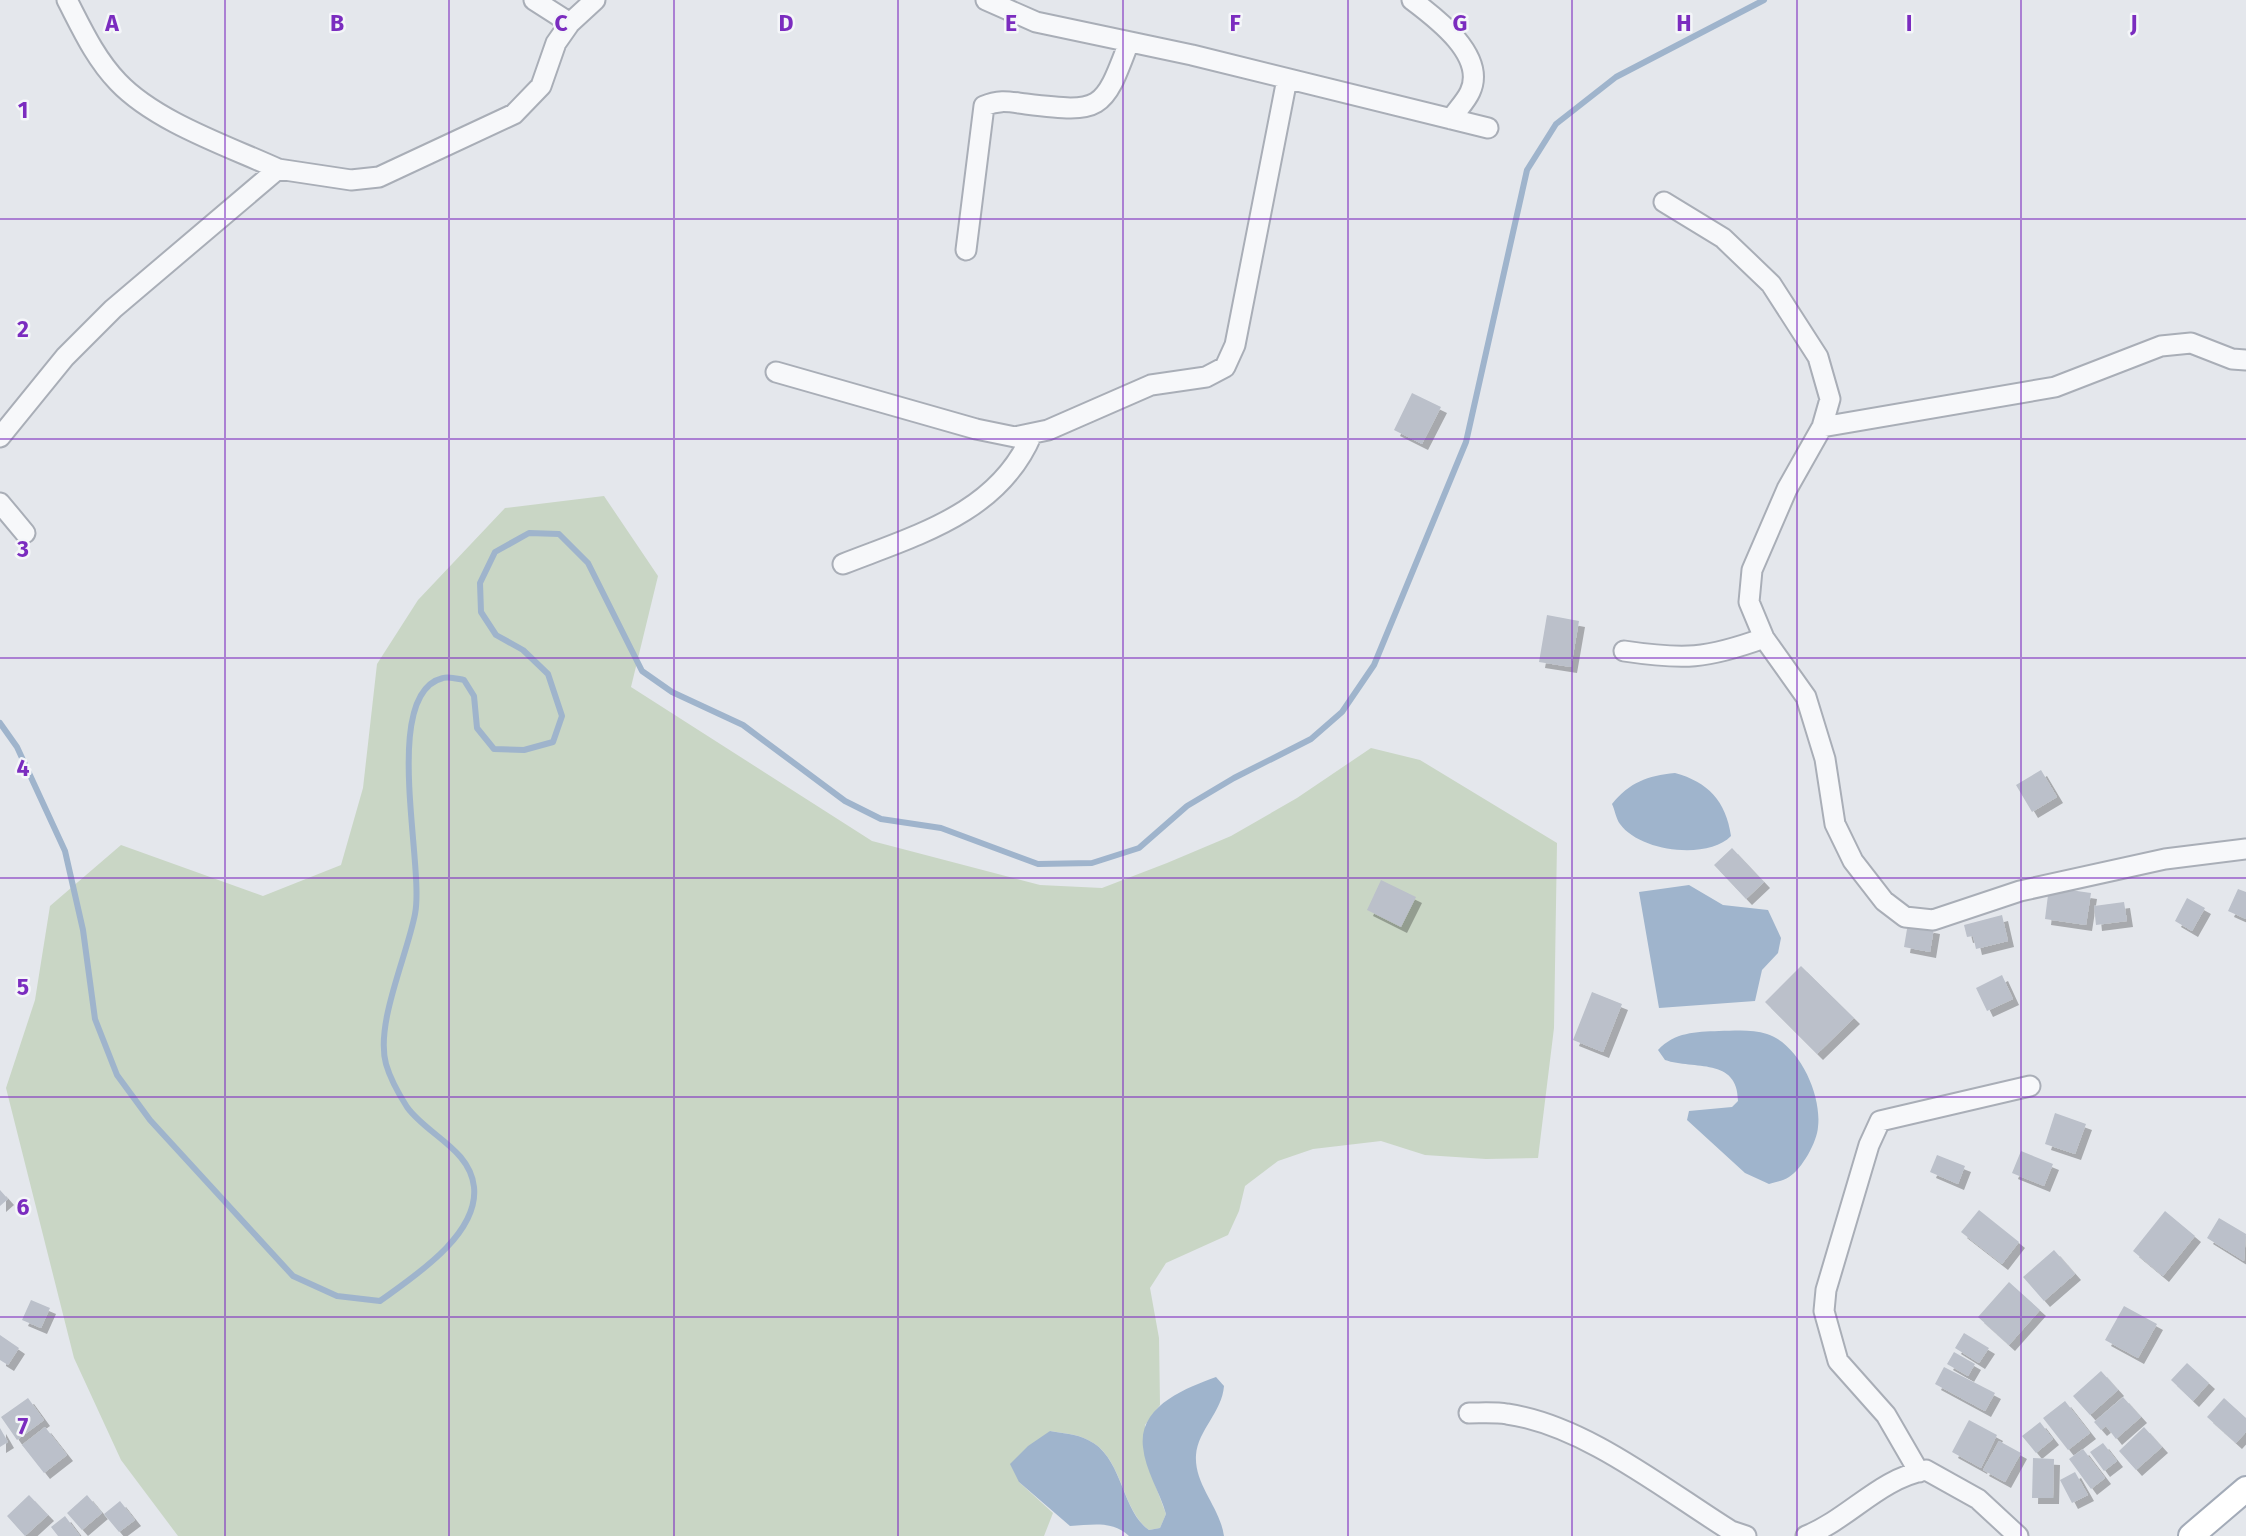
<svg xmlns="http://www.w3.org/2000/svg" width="2246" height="1536" font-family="'Fira Sans',sans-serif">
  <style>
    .green { fill: #c9d6c5 }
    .water { fill: #9fb4cc }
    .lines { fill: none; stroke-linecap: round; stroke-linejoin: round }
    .stream { stroke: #9fb4cc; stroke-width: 6 }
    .building { fill: #bbc0ca; filter: url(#shadow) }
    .minor-casing { stroke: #a9aeb7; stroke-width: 23 }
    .major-casing { stroke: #a3abb8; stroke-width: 28 }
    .minor { stroke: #f7f8fa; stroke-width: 19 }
    .major { stroke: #fff; stroke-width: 24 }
    .grid { fill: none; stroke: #7b2cbf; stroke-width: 2; stroke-opacity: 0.55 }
    .grid-label { font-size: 23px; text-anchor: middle; font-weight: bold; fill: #7b2cbf; stroke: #f4f6f9; stroke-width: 5; stroke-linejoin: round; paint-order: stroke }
  </style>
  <defs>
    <filter id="shadow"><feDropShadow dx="6" dy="6" stdDeviation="0" flood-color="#0004"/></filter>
  </defs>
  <rect width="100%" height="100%" fill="#e4e7ec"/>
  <!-- green -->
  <path class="green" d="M604,496l54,80 -27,111 241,154 168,44 62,3 65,-25 64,-27 66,-38 74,-50 49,12 137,83 -3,185 -16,130 -52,1 -61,-4 -44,-14 -68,8 -35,12 -33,25 -6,25 -11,24 -62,28 -16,25 9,50 1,67 -15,20 5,46 16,43 -6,14 -11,2c-28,-20 -26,-74 -61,-90 -11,-6 -26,-7 -38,-9l-31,51 34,31 -9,23h-866l-57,-76 -47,-102 -68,-270 29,-88 15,-94 71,-61 142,51 78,-31 22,-77 14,-124 41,-64 87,-92z"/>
  <!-- water -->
  <path class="water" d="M1675,773c33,9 51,28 56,63 -23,24 -91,16 -111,-12 -4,-5 -5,-14 -8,-20 18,-22 35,-28 63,-31z
    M1689,885l34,20 45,5 13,28 -3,15 -16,17 -7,31 -96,7 -20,-116z
    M1719,1031c15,0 33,-2 48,3 32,10 55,61 51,93 -1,15 -16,42 -29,50 -6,4 -14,5 -20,7l-24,-11 -58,-53 2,-9 43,-4 6,-6c0,-44 -44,-31 -73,-41l-7,-10c17,-18 37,-18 61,-19z
    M1216,1377l8,9c-2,26 -26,44 -28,69 -2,30 24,52 28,81h-95c-17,-16 -37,-11 -59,-10l-51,-44 -9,-18 18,-18 22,-15c11,2 27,3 38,9 35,16 33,71 61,90l11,-2 6,-14c-6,-22 -21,-44 -23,-67 -5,-41 43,-59 73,-70z"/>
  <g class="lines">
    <!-- stream -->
    <path class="stream" d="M0,723l17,24 48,104 18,79 12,89 22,56 33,45 143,156 44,20 43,5c33,-24 99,-66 94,-114 -4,-38 -47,-52 -67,-80 -7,-11 -17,-29 -21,-43 -11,-40 21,-108 29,-150 10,-48 -35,-221 28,-236 6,-2 15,1 21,2l10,16 3,32 17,21 30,1 29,-8 9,-26 -14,-42 -25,-24 -27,-15 -15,-23 -1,-29 15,-31 34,-19 30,1 29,29 54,108 30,21 71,33 102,76 36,18 60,9 97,36 54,-1 47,-15 48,-42 47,-28 77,-39 31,-27 32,-47 92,-223 61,-272 29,-46 60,-47 148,-77"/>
  </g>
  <!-- building -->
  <path class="building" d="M1412,393l29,14 -19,37 -28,-14z
    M1547,615l32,6 -8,46 -32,-5z
    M2041,770l16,27 -25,15 -16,-27z
    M1732,848l32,34 -18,17 -32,-34z
    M1381,880l35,17 -15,30 -34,-17z
    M2049,887l42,6 -5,32 -41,-6z
    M2238,889l8,3v27l-18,-8z
    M2187,898l18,10 -13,23 -17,-10z
    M2124,902l3,19 -31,4 -2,-19z
    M2002,915l6,26 -32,8 -3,-13 -6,1 -3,-12z
    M1908,923l26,5 -4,24 -26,-5z
    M1801,966l53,52 -37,36 -52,-52z
    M2002,975l11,24 -26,12 -11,-23z
    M1592,992l30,12 -19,48 -30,-12z
    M2055,1113l31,11 -11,30 -30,-10z
    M2021,1151l32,13 -9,22 -32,-13z
    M1937,1155l28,11 -7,18 -28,-12z
    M0,1190l8,9 -8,7z
    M1979,1210l40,32 -17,22 -41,-32z
    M2165,1211l30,25 -32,40 -30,-25z
    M2219,1218l27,16 -2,27 -37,-23z
    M2054,1250l21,24 -31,27 -21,-24z
    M2009,1282l31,28 -31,35 -31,-28z
    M31,1300l19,8 -9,20 -19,-8z
    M2124,1306l33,18 -19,34 -33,-18z
    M1964,1333l25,15 -10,15 -24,-15z
    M0,1335l19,13 -11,17 -8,-5z
    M1954,1352l21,12 -7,12 -21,-12z
    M2187,1363l22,20 -16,18 -22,-21z
    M1944,1367l51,26 -10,18 -50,-27z
    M2101,1371l17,19 -28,25 -17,-19z
    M2123,1397l18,20 -25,22 -10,-13 -5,4 -7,-8z
    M28,1398l16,22 -27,20 -16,-23z
    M2224,1398l22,20v14l-10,11 -29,-26z
    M2065,1401l25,32 -22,17 -25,-32z
    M1969,1420l28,15 -16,33 -29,-16z
    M2040,1422l13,17 -17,14 -14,-17z
    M45,1427l22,28 -23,18 -22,-28z
    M2144,1427l18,20 -26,23 -17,-19z
    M0,1428l8,14 -8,5z
    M1999,1441l22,12 -16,29 -22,-12z
    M2103,1443l14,18 -13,10 -14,-19z
    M2083,1449l22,29 -14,11 -22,-30z
    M2033,1458l21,1 -1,39h-21z
    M2075,1472l13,23 -16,8 -12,-23z
    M29,1495l19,20 -23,21 -18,-20z
    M87,1495l15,18 -20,17 -15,-17z
    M120,1501l15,19 -16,12 -15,-18z
    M65,1516l15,20h-22l-7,-9z"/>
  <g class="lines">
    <defs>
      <path id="minor" d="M67,0c15,29 28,58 51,82 38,40 110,64 160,87
        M534,0l36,23
        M986,0l50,22 156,33 296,73
        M1412,0c24,18 75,56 58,92 -4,9 -13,18 -19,27
        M1664,202l59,36 48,46 47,73 12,42 -8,28 -35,62 -35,81 -3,32 15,36 42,59 19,62 10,65 18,37 31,40 21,16 28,3 87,-29 145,-32 81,-10
        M966,250l18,-144c16,-7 26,-4 42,-2 75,9 77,8 103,-62
        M776,372l200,57 39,8 33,-7 103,-45 55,-8 19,-10 10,-22 52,-266
        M1822,427l233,-40 106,-41 30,-3 41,16 14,1
        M0,437l65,-80 48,-48 165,-140 73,11 28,-3 135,-63 27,-28 15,-43 14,-20 25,-23
        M0,503l25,30
        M843,564c74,-29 156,-51 189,-130
        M1624,651c60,9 82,8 140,-13
        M1469,1413c13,0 26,-1 38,1 78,11 158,76 224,117l15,5
        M1919,1472l-33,-57 -48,-54 -14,-50 2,-21 43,-145 11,-24 150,-35
        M1806,1536c44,-18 73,-57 120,-66l52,29 40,37"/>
      <path id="major" d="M2191,1536l55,-47"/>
    </defs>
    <!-- minor casing -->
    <use href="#minor" class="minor-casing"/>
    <!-- major casing -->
    <use href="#major" class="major-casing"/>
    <!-- minor -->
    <use href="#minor" class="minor"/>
    <!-- major -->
    <use href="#major" class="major"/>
  </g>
  <!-- grid -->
  <path class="grid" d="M225,0v1536M449,0v1536M674,0v1536M898,0v1536M1123,0v1536M1348,0v1536M1572,0v1536M1797,0v1536M2021,0v1536M0,219h2246M0,439h2246M0,658h2246M0,878h2246M0,1097h2246M0,1317h2246"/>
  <g class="grid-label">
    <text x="112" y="31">A</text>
    <text x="337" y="31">B</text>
    <text x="561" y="31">C</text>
    <text x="786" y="31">D</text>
    <text x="1011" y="31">E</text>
    <text x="1235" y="31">F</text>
    <text x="1460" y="31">G</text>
    <text x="1684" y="31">H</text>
    <text x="1909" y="31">I</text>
    <text x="2134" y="31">J</text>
    <text x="23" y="118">1</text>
    <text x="23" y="337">2</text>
    <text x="23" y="557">3</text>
    <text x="23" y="776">4</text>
    <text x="23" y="995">5</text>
    <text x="23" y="1215">6</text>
    <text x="23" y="1434">7</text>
  </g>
</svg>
